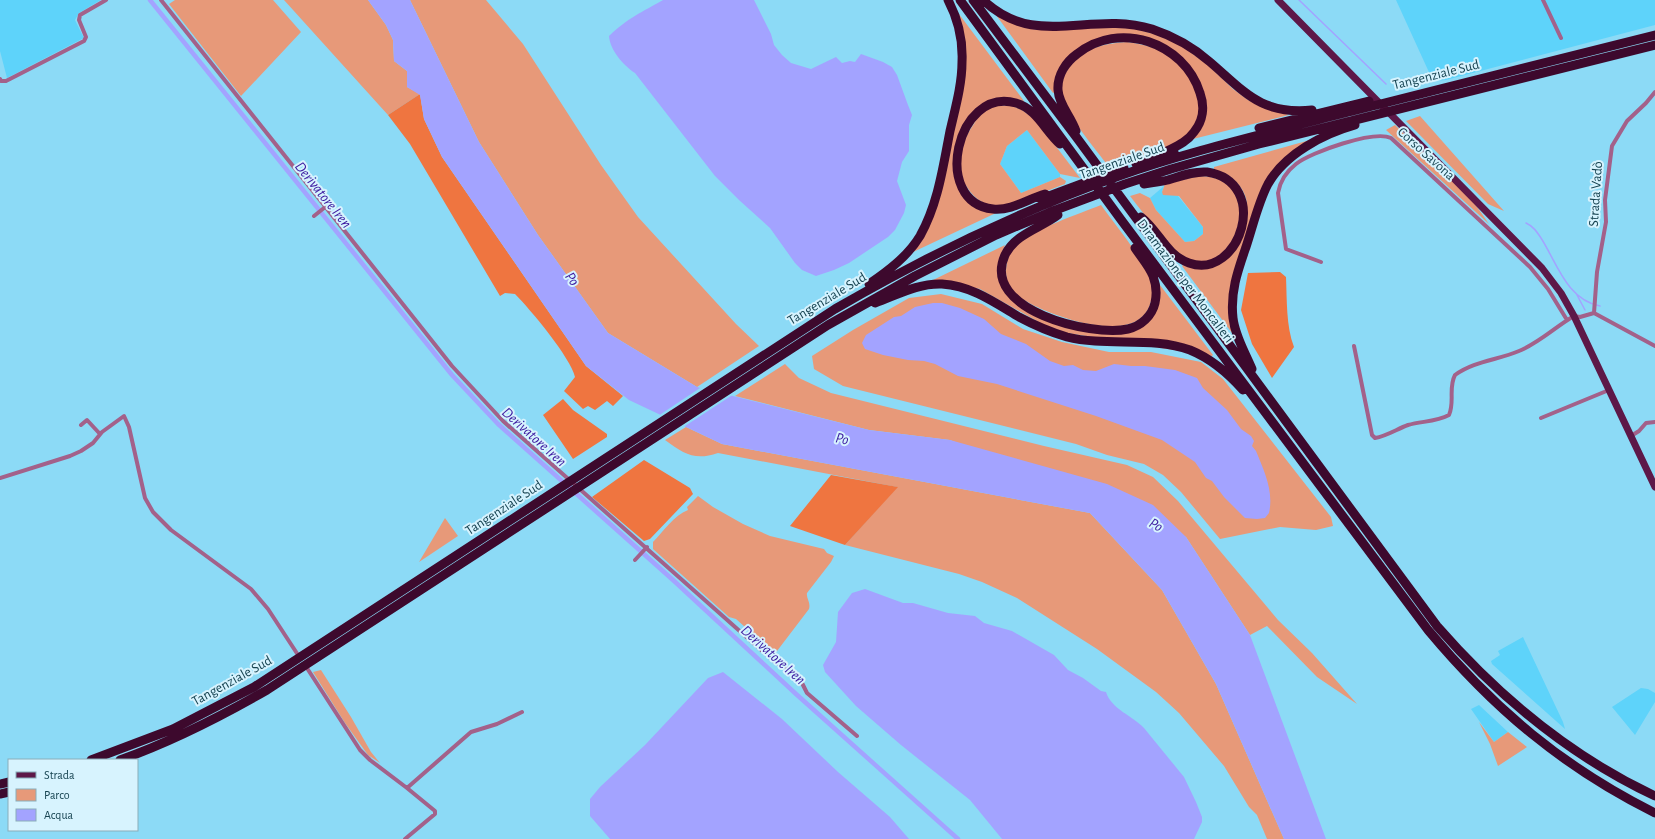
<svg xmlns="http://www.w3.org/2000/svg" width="1655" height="839" font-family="'Alegreya Sans',sans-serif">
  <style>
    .built { fill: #5ed3fa }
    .green { fill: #e79979 }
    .forest { fill: #ef7540 }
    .water { fill: #a3a3ff }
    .pier { fill: #8cdaf6 }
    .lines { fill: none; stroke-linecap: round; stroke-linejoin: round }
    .stream { stroke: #a3a3ff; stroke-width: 1.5 }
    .canal { stroke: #a3a3ff; stroke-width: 4.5 }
    .minor { stroke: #a3618a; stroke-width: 4 }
    .primary { stroke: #5d1848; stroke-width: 7 }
    .motorway { stroke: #3d092d; stroke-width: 9 }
    .labels { text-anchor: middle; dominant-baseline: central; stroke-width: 4; stroke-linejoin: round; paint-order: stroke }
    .street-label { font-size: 14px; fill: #164351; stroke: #d7f3fe }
    .water-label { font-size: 15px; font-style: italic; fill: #3a179f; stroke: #d7f3fe }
  </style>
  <rect width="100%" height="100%" fill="#8cdaf6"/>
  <!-- built -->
  <path class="built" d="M0,0h101l-22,13 -4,7 9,18 -77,40 -7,-27z
    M1396,0h259v25l-209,55 -13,1z
    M1027,130l33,44v3l-39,16 -21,-29 7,-18z
    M1164,186l-2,6 16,4 25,31v7l-9,7 -9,1 -29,-32 -6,-12z
    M1523,637l40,85 2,7 -73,-65 -1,-3 9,-6 -2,-4z
    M1641,688l7,1 7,4v9l-20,33 -23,-28z
    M1479,705l29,27 -14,10 -23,-33z"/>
  <!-- green -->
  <path class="green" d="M175,0h98l28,32 -60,64 -72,-92z
    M284,0h84l18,25 7,15 1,21 13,10v16l13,7 -32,21z
    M410,0h76l37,44 78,121 37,52 98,107 23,22 -62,41 -89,-54 -70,-98 -59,-93z
    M959,14l65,87 -20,-3 -11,2 -38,47 16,57 12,7 13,2 -85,40 9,-12 41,-144z
    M996,15l24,11 18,4h18l43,-3 33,1 26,7 24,11 26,19 25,24 15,11 14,7 27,8 -96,24 9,-13 -7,-51 -53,-38 -65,12 -22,43 -2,1z
    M1127,42c13,2 24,4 36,10 25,14 52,57 25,82 -17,16 -56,26 -79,33 -14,-19 -41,-49 -47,-72 -3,-12 4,-25 12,-34 13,-14 35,-18 53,-19z
    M1010,105l12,5 14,10 44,58 -20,-4 -33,-44 -20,16 -7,18 21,29 39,-16 6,4 -1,3c-20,7 -48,22 -69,22 -8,0 -17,-5 -22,-10 -20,-20 -16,-51 0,-72 5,-7 9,-13 18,-17 5,-2 12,-1 18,-2z
    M1420,116l84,95 -16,-7 -82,-83z
    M1395,125l75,72 19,27 -103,-94z
    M1310,140l-30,22 -47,116v55h-1l-50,-67 1,-1 19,4 24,-10c5,-13 10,-25 15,-38 2,-4 5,-10 6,-14 1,-18 -17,-35 -33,-37v-3z
    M1199,176c68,0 40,97 -7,85 -2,0 -5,-3 -8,-4 -5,-4 -11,-7 -15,-10 -4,-4 -8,-10 -11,-15 -9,-12 -19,-24 -28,-36l10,-3 10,5 6,12 29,32 9,-1 9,-7v-7l-24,-31 -16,-1 -1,-3 3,-8z
    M1101,205c14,20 52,64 52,87 0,3 -1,7 -2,9 -11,47 -93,17 -120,3 -7,-4 -16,-8 -20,-14 -8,-12 -6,-32 3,-43 14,-16 65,-33 87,-42z
    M1005,245l-6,15 -1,15 7,18 72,36 66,-3 17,-41 53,70 -1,1 -145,-23 -23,-8 -64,-36 -47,-9z
    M941,294l41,10 41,25 39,13 47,10h42l50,10 22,17 108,138 2,9 -17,4 -36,-3 -60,12 -39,-47 -18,-17 -19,-11 -37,-9 -31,-11 -233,-58 -29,-17 -2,-13 41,-26 56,-32z
    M785,364l14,14 32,15 213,53 83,19 26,12 25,24 100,119 34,33 45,51 -40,-27 -50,-51 -17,9 -64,-98 -236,-97 -81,-10 -134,-34z
    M686,427l36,17 368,69 72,77 54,94 68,155h-17l-10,-24 -8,-8 -25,-41 -45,-53 -23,-21 -59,-43 -80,-51 -35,-16 -23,-8 -114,-29 52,-58 -179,-34c-23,8 -34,1 -53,-13z
    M698,496l15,11 30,17 27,12 54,13 3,4 7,3 -3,6 -24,31c-1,6 4,9 2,16l-32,42 -2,1 -5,-1v-4l-5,-2 -29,-26 -7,-2 -76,-68v-7c10,-10 21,-27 35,-32l-1,-3z
    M445,518l13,18 -39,26z
    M321,670l30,47 20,35 9,11 -12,-8 -23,-32 -32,-51z
    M1479,722l15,20 14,-10 19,15 -29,19 -8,-22z"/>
  <!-- forest -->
  <path class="forest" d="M420,94l4,25 18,38 144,209 37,30 -10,10 -6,-5 -12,9 -7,-4 -5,3 -19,-18 11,-14c-4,-19 -45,-68 -60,-83l-10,-1 -5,3 -90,-152 -22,-29z
    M1280,272l6,5c1,23 0,49 8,70l-22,31 -20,-34 -11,-34 7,-37z
    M563,399l10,11 34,24v3l-34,22 -30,-44z
    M644,460l46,28 3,6 -43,45 -6,2 -52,-44z
    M831,475l67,12 -53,58 -55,-19z"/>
  <!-- water -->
  <path class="water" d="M368,0h42l69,142 59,93 70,98 89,54 172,43 81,10 157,44 46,21 33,32 64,98 76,204h-42l-68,-155 -54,-94 -72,-77 -368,-69 -93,-44 -43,-34 -144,-209 -18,-38 -4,-24 -13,-8v-16l-13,-10 -1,-21 -7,-15z
    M663,0h91l17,34 3,11 8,10 9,8 20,6 25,-12 6,6 8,-2 5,1 6,-8 22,8 9,5 5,8 11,30 4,10 -3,10v26l-7,11 -5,19 9,24 -2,8 -9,17 -7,7 -39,26 -15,7 -18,6 -14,-6 -7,-7 -25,-35 -31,-28 -24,-24 -80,-103c-12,-8 -25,-23 -26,-37 19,-18 33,-24 54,-36z
    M933,303h9l18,5 24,11 17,15 25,10 24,17 14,5 9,-1 10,5 13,1 18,-7 17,2h14l30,4 22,8 6,10 24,22 14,19 10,7 3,5 -2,5 4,5c8,20 18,40 13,62l-4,5 -8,1 -12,-1 -21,-21 -12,-16 -6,-3 -11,-16 -33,-22 -66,-24 -99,-32 -39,-8 -23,-12 -11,-3 -16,-1 -25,-5 -18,-6 -3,-6 4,-8 28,-18 7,-1 14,-9z
    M865,589l38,14h10l35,10 27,3 9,7 28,8 42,24 14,15 15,8 18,13 5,1c5,17 27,24 38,36l40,49 12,25 6,15v5l-8,17h-192l-32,-39 -69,-55 -45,-39 -31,-34 -2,-7 13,-23 2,-30 14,-19z
    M723,672l59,47 56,53 52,45 19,22h-299l-20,-23v-17l10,-12 45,-42 63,-67z"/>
  <!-- pier -->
  <path class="pier" d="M703,386l31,8 -52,34 -24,-12z"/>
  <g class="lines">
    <!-- stream -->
    <path class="stream" d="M1299,0l87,84
      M1526,223c7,3 11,9 15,15 16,25 26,62 59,68
      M1577,295l8,15"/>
    <!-- canal -->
    <path class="canal" d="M150,0l302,375 46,49 175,156 123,114 162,145"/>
    <!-- minor -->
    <path class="minor" d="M161,0l291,366 51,55 240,213 32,28 23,13 9,18 50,43
      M1543,0l18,38
      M0,79l1,2h5l78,-40 2,-4 -7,-17 1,-5 26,-15
      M314,216l10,-8 3,-7
      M1321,262l-35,-13 -8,-56c2,-12 9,-22 18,-29 15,-12 78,-34 95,-26l139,129 18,22 19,31
      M1594,313l3,-41 9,-50 -1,-22 7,-54 15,-25 19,-18 9,-11
      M1354,346l18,89 3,3c12,-2 22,-9 33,-13 14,-4 28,-3 41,-10 6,-13 -1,-27 6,-40 19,-14 43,-15 64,-24 20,-8 36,-24 55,-35l6,1 14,-4 61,33
      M1541,418l68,-28
      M81,425l6,-5 13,14
      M1631,436l8,-5 7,-8 9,-1
      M0,478l70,-22 11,-5 12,-8 9,-11 22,-16 5,11 16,71 8,14 18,18 80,59 17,20 32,49
      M635,560l12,-13
      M305,665l55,85 10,10 37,28 28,23v3l-30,25
      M407,788l64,-56 26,-8 25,-12"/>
    <!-- primary -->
    <path class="primary" d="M1278,0l264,268 19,25 13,23 81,171"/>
    <!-- motorway -->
    <path class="motorway" d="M960,0l162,221 306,409c66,79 135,137 227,183
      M973,0l104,138 360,488c61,70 133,130 218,170
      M983,0c53,50 107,10 169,29 21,7 41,18 58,33 35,30 51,53 102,48
      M1259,128l110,-27
      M1076,131c-5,-15 -17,-26 -18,-41 -1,-15 8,-28 19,-36 42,-34 107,-12 123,39 5,14 3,28 -6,39 -7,10 -17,14 -27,19
      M1136,164l38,-12
      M1045,194c-17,5 -34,17 -52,15 -62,-6 -37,-123 23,-106 21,6 29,28 44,41
      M1041,199l83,-31
      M1058,215c-17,13 -43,19 -53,40 -25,55 86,82 123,74 13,-3 24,-13 27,-26 2,-9 1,-19 -2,-27 -4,-10 -12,-19 -18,-28
      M1141,217c18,14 25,38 48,46 51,18 83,-81 18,-91 -13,-1 -26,4 -39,8 -8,2 -16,3 -24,4
      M869,284c19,-13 39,-28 51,-48 18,-32 23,-69 30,-105 5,-22 12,-46 12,-69 1,-21 -4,-43 -14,-62
      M875,303c22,-8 43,-20 67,-19 30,2 52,18 77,33 15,8 31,15 48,20 40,10 85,-1 123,13 22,9 38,23 53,40
      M1252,369c-7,-17 -17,-33 -19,-51 -3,-26 5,-48 13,-71 7,-21 12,-44 22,-63 17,-30 55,-50 87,-59
      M91,760l82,-31 81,-42 581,-378c91,-53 185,-98 284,-133 68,-24 137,-40 206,-58 110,-28 220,-56 330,-83
      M120,760c51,-18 100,-43 147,-70l561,-365 87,-49 81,-41 57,-24 72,-27 46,-15 88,-25 396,-99
      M0,784l9,-2
      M0,794l9,-2"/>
  </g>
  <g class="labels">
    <!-- street labels -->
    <g class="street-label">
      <text transform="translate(1436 75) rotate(-14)">Tangenziale Sud</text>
      <text transform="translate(1426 154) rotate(42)">Corso Savona</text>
      <text transform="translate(1122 161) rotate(-19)">Tangenziale Sud</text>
      <text transform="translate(1596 194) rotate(-86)">Strada Vadò</text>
      <text transform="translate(1185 281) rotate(53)">Diramazione per Moncalieri</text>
      <text transform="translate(827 299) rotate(-31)">Tangenziale Sud</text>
      <text transform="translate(504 508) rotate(-33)">Tangenziale Sud</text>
      <text transform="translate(232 681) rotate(-29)">Tangenziale Sud</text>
    </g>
    <!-- water labels -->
    <g class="water-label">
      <text transform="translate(323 195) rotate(51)">Derivatore Iren</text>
      <text transform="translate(572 279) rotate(55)">Po</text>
      <text transform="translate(534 437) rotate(42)">Derivatore Iren</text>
      <text transform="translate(842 439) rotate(12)">Po</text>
      <text transform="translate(1156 525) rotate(30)">Po</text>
      <text transform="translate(773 655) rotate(42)">Derivatore Iren</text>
    </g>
  </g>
  <!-- legend -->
  <rect x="8" y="759" width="130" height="72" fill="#d7f3fe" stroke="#8aadb9"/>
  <rect x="16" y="772" width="20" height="6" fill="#5d1848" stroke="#8aadb9"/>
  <text x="44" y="779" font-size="12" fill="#164351">Strada</text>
  <rect x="16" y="789" width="20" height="12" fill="#e79979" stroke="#8aadb9"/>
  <text x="44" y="799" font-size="12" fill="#164351">Parco</text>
  <rect x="16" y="809" width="20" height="12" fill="#a3a3ff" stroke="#8aadb9"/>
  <text x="44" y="819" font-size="12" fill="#164351">Acqua</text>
</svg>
